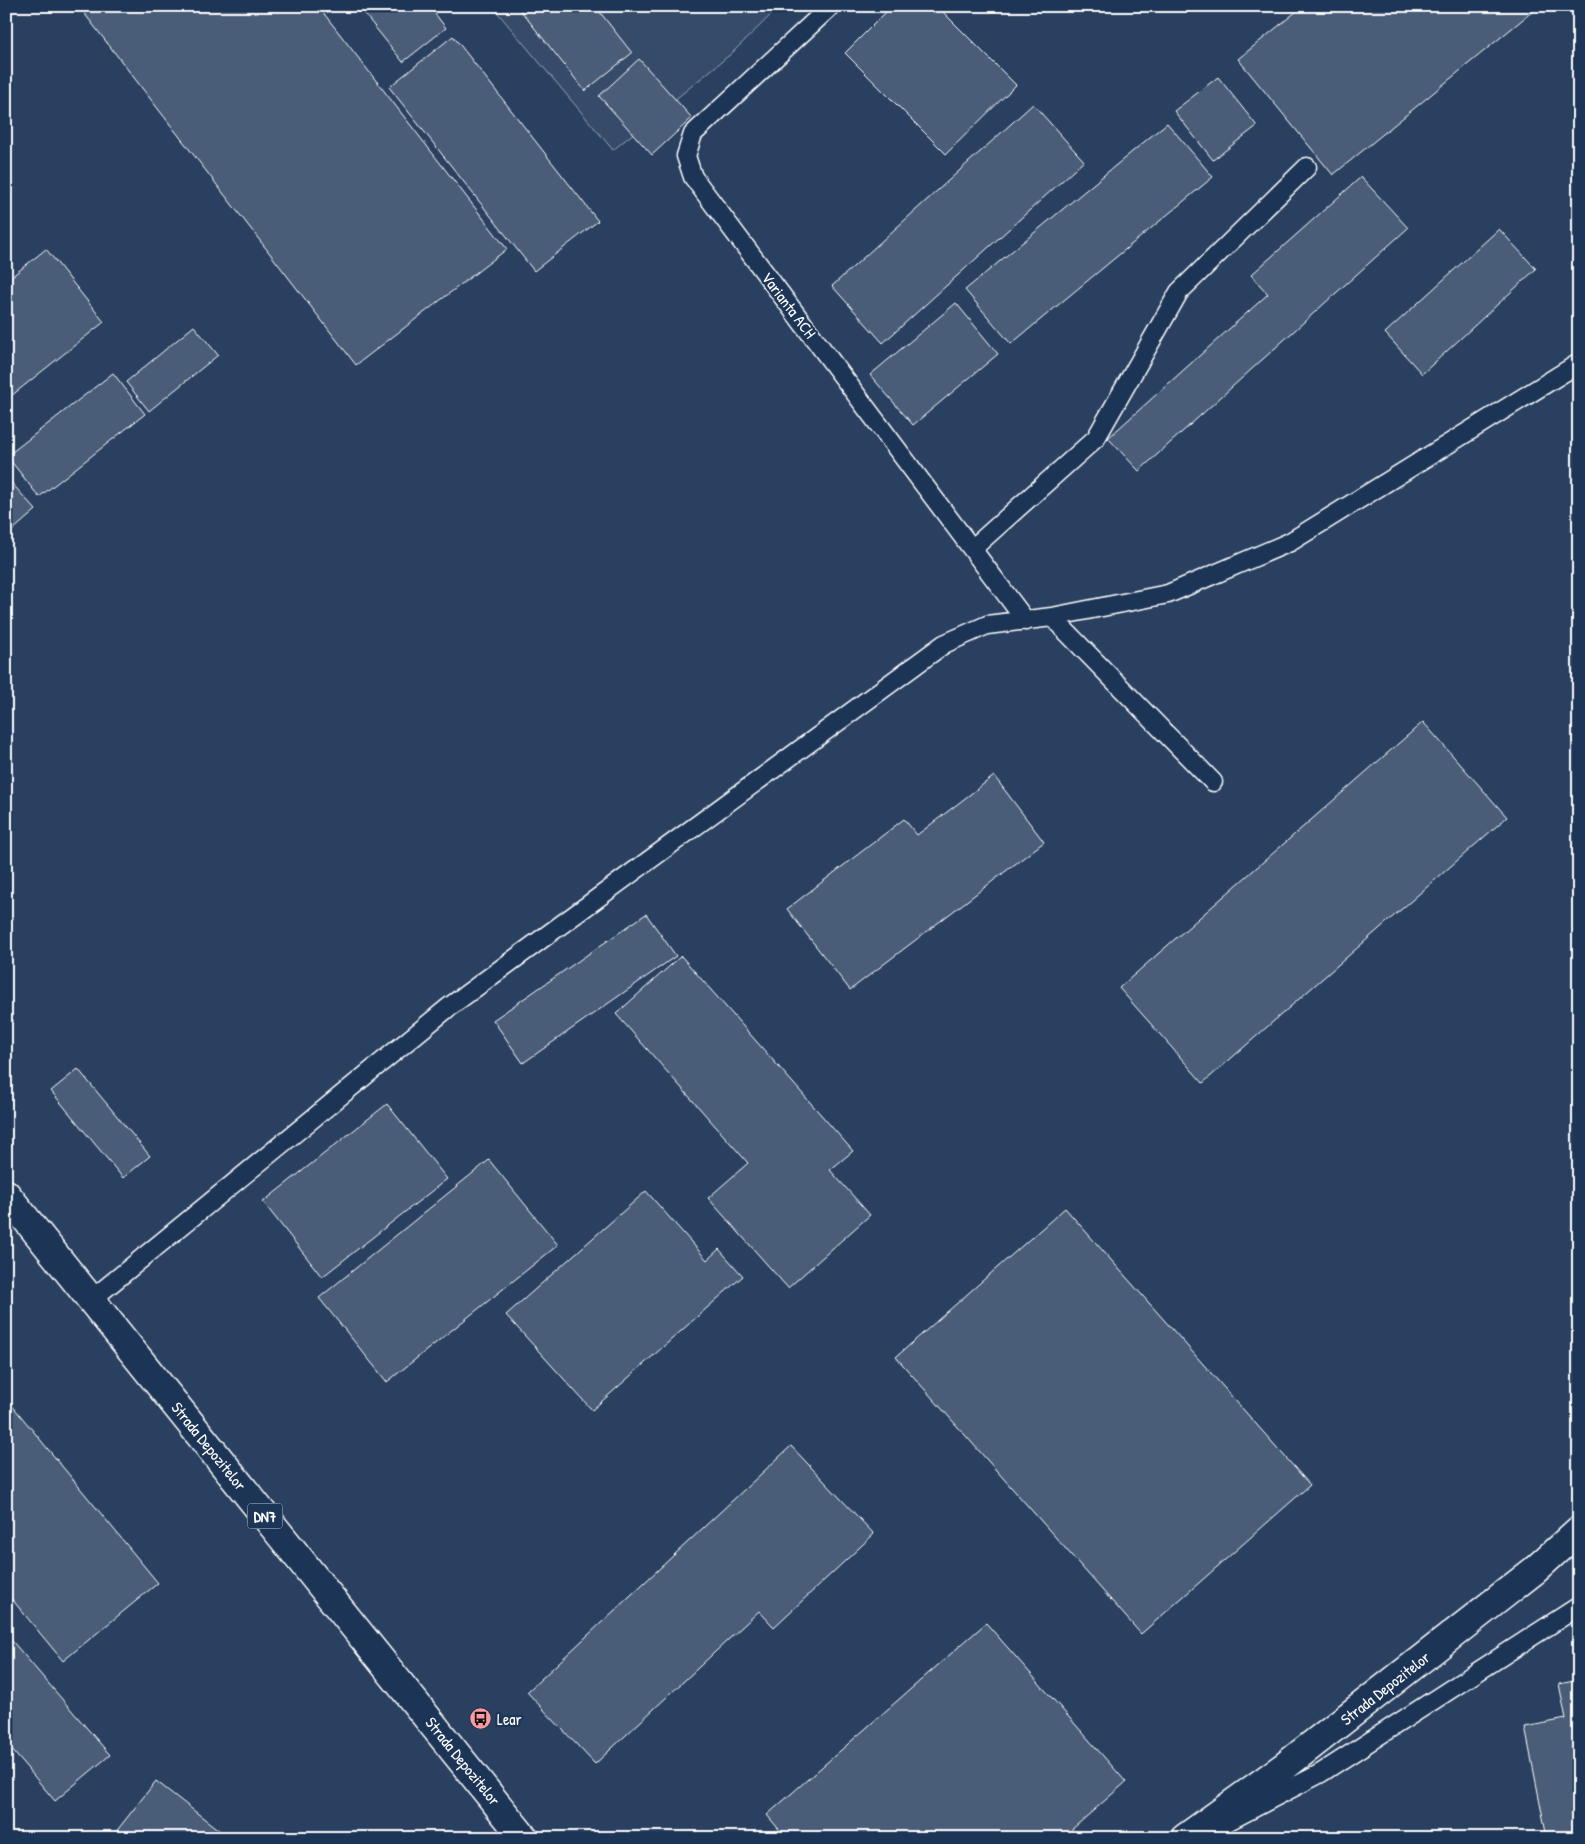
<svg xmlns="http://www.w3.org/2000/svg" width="1585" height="1844" font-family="'Patrick Hand',sans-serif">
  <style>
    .built { fill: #2a4161 }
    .green { fill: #364b69; stroke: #9aa5b4 }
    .building { fill: #4a5d79; stroke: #fff }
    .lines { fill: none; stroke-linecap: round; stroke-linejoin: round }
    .service-casing { stroke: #fff; stroke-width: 21 }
    .minor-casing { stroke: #fff; stroke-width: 31 }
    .primary-casing { stroke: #fff; stroke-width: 31 }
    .service { stroke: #1d3557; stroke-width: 18 }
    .minor { stroke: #1d3557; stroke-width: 28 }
    .primary { stroke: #1d3557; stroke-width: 28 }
    .labels { text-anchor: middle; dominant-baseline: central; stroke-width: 4.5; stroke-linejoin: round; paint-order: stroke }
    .shield { fill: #1d3557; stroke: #bbc2cd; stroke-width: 1 }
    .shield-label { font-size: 15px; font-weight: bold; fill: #fff }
    .street-label { font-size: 16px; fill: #fff; stroke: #1d3557 }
    .poi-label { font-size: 16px; fill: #fff; stroke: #1d3557; text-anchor: start }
  </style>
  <rect width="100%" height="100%" fill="#1d3557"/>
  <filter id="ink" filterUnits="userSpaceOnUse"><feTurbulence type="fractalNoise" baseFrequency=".02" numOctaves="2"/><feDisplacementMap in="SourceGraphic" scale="10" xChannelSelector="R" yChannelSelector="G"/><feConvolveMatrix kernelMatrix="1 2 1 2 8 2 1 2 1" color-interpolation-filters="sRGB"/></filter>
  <g filter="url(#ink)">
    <!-- built -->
    <path class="built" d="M6,6h486l121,144 119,-97 48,-47h799v1832h-1573z"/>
    <!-- green -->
    <path class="green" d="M492,6h288l-48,47 -119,97z"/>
    <!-- building -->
    <path class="building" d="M93,6h225l189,243 -151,116 -272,-352z
      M358,6h71l17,22 -43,34z
      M517,6h78l37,47 -47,38z
      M892,6h45l79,79 -70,69 -101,-101z
      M1303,6h236l-206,169 -95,-116z
      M453,36l145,185 -64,50 -145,-184z
      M639,59l53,59 -40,37 -53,-59z
      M1218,77l39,49 -44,34 -39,-49z
      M1033,104l51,57 -201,182 -51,-57z
      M1167,123l46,54 -202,167 -46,-54z
      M1361,177l47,51 -269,243 -31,-33 160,-144 -17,-19z
      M1499,229l37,40 -114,105 -37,-41z
      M46,249l58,73 -98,78v-119z
      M956,303l42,51 -85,71 -43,-50z
      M194,326l24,29 -69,56 -23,-29z
      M113,373l32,41 -106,83 -32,-41z
      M6,477l30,33 -30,26z
      M1423,722l84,95 -304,266 -84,-95z
      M994,776l50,66 -194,148 -63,-81 117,-90 13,16z
      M646,914l30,42 -153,107 -30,-43z
      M681,956l172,195 -23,19 40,45 -82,73 -80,-90 40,-35 -132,-149z
      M78,1069l72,87 -27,22 -72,-87z
      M387,1104l60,75 -125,98 -59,-75z
      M489,1160l69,85 -171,137 -68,-84z
      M646,1191l61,69 12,-11 24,27 -151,134 -86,-95z
      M1065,1208l245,277 -169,149 -245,-277z
      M6,1398l152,185 -95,78 -57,-69z
      M791,1446l83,88 -100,93 -15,-16 -164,153 -68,-72z
      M986,1623l140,159 -64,56h-276l-19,-23z
      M6,1634l104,121 -55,46 -49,-58z
      M1579,1680v158h-32l-22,-111 41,-8 -7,-35z
      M156,1781l73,57h-118z"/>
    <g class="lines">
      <defs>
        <path id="service" d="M831,6l-138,128 -7,22 7,21 333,444
          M972,549l124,-111 83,-146 128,-125
          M1052,617l161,165
          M91,1300l358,-293 495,-363 43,-19 65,-8 116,-23 122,-52 289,-179
          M1221,1825l100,-52 258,-167"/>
        <path id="minor" d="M1185,1838l100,-72 250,-196 44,-40"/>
        <path id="primary" d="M6,1194l518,644"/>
      </defs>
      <!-- service casing -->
      <use href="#service" class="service-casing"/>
      <!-- minor casing -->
      <use href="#minor" class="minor-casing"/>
      <!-- primary casing -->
      <use href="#primary" class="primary-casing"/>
      <!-- service -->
      <use href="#service" class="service"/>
      <!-- minor -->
      <use href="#minor" class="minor"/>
      <!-- primary -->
      <use href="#primary" class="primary"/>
    </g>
  </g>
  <!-- icons -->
  <defs>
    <symbol id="bus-disc" viewBox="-11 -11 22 22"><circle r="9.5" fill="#ff9aa2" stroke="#1d3557"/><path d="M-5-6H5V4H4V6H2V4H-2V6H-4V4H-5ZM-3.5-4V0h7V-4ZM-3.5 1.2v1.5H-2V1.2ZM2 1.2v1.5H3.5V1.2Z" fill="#111"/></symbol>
  </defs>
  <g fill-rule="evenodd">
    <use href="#bus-disc" x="468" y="1706" width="25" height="25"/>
  </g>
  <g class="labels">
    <!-- shield labels -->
    <rect class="shield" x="247.5" y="1503.5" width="35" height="25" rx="4"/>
    <g class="shield-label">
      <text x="265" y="1516">DN7</text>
    </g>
    <!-- street labels -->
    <g class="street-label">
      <text transform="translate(789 305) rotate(53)">Varianta ACH</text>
      <text transform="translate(209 1446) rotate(51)">Strada Depozitelor</text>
      <text transform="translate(1385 1688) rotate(-38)">Strada Depozitelor</text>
      <text transform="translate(463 1761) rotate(51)">Strada Depozitelor</text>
    </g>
    <!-- poi labels -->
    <g class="poi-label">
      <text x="497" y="1719">Lear</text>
    </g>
  </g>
  <!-- margin -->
  <rect width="1585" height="1844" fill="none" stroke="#1d3557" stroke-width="25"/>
  <rect x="12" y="12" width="1560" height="1819" fill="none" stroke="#fff" stroke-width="2" filter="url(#ink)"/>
</svg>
